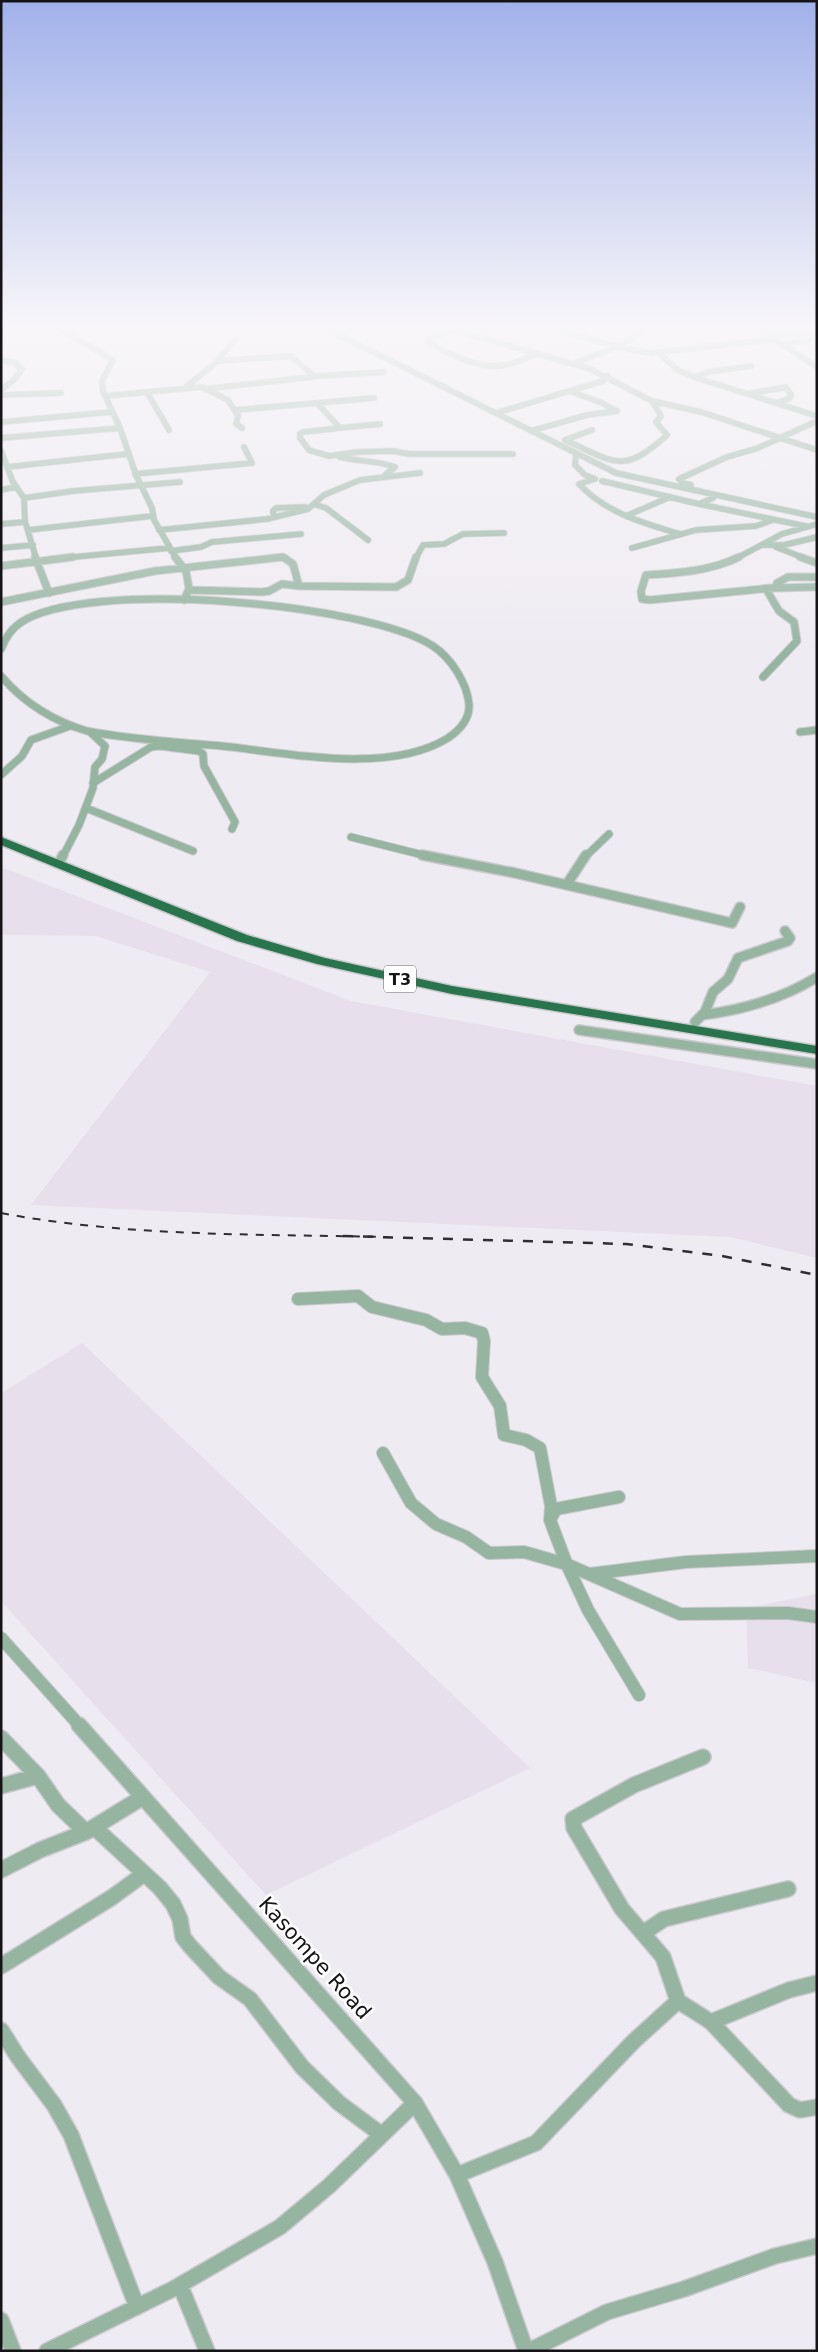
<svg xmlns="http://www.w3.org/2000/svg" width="818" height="2352" font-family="'DejaVu Sans',sans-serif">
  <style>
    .built { fill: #e8dfed }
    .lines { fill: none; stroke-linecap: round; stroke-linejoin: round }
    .minor-far4-casing { stroke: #ccc9cf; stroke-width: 7 }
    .minor-far3-casing { stroke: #ccc9cf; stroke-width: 9 }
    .minor-far2-casing { stroke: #ccc9cf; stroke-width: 12 }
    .minor-far1-casing { stroke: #ccc9cf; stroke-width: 14 }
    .minor-casing { stroke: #ccc9cf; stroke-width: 18 }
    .highway-casing { stroke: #ccc9cf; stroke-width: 3 }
    .minor-far4 { stroke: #96b5a1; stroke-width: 5.5 }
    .minor-far3 { stroke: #96b5a1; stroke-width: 7 }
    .minor-far2 { stroke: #96b5a1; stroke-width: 9 }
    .minor-far1 { stroke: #96b5a1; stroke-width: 12 }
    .minor { stroke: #96b5a1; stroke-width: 15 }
    .highway { fill: #28744c; fill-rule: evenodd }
    .rail-far1 { stroke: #312e32; stroke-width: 2; stroke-dasharray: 8 8; stroke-linecap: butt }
    .rail { stroke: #312e32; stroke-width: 2.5; stroke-dasharray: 10 10; stroke-linecap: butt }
    .labels { text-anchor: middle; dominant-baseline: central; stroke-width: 5; stroke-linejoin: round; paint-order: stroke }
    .shield { fill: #fff; stroke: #5c5a5d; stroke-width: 1 }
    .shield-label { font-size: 16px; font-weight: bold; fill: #161417 }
    .near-street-label { font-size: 21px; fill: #161417; stroke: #fff }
  </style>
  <rect width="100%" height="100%" fill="#efebf2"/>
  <!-- built -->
  <path class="built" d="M1,867l350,134 466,85v172l-88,-21 -698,-32 179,-233 -114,-36 -95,-1z
    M82,1343l448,425 -264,127 -265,-294v-208z
    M817,1594v89l-69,-15 -2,-60z"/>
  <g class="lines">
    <defs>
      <path id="minor-far4" d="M54,325l59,35 -11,21 1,10 17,37 16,47 16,33 2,12 22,38
        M319,325l297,148 201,44
        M438,325l152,44 62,32 49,11 116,38
        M542,325l75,22 35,6 123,-14
        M665,325l34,3
        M753,325l64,42
        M1,329l38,-4
        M455,329l-25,9 -2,4c21,12 52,28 77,23 12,-2 22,-7 33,-12
        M566,331l18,-6
        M769,335l27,-2 16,4 -5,4 -24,3
        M339,336l19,-11
        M660,354l18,16 16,7 123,39
        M1,360l14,3 7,6 -7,10 -14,11
        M217,361l74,-5 24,21
        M573,364l50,-20 26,-19
        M694,377l14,-5 43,-6
        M186,387l27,-22 23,-26
        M205,389l115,-13 64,-4
        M147,392l55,-5 26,13 10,16 -2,8 6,4
        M748,394l38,-7 5,8 -1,3 -14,5
        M1,395l60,-2
        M106,396l41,-4 22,38
        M317,403l57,-5
        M235,410l82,-7 23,25 40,-4
        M496,413l107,-32 4,-5
        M1,422l110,-10
        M340,428l-37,4 -3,2v4l9,12 20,6 28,-4 35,-1 18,3h103
        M592,430l-27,10c50,22 57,36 102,-5l-11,-13 5,-6 -9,-15
        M531,431l56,-16 30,-4 -17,-9 -31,-11
        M1,438l119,-10
        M1,451l12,31 11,16 1,23 11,37
        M576,454l-1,11 10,10 10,4 -16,5c27,29 64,39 101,50
        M340,457c19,5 37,3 55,10l-10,8
        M7,467l120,-13
        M135,474l117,-11 -8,-16
        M602,481l97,23
        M691,485l-9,-2 -3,-4 48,-22 31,-9 59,-27
        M1,490l15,-3
        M24,498l49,-7 107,-9
        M713,498l-14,6 106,22
        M314,504l12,4 42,32
        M626,516l44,-19
        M274,517l-1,-6 3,-3 29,-1
        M1,524l24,-2
        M28,530l124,-14
        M159,530l108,-11 41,-10 16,-14 36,-15 60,-7
        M762,545h22l33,-8
        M776,547l28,11
        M1,548l32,-3
        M632,548l64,-18 60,-4 17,-6
        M171,551l30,-4 11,-5 89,-8
        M63,558l106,-10
        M276,558h10
        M416,558l7,-13 21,-1 19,-10 41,-1
        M737,558l45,-24 35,-10"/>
      <path id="minor-far3" d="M35,557l14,36
        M175,557l11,14 3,18 -5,11
        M739,557c-28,14 -61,16 -93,18l-5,16 1,8 8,1 131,-13 -4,-4 11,-6h29
        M800,557l17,6
        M1,566l72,-9
        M775,588l42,-1
        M189,590l73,2 7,-1 13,-7 17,2
        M1,602l154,-31 128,-14 10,7 6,22 97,1 12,-7 8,-23
        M1,649c4,-10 10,-20 19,-26 66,-45 346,-20 413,23 18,12 34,37 36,58 1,15 -9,26 -21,34 -60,37 -159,15 -226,8 -44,-4 -90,-6 -135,-15 -34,-10 -62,-27 -86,-55
        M763,677l34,-36 -3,-19 -15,-11 -13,-22
        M800,732l17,-2
        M1,775l21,-19 9,-16 39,-14
        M93,783l58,-36 9,-1 39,5 4,3 1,12 31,56 -3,7
        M86,808l107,43
        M351,837l76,19
        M63,856l16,-31 14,-37 2,-21 7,-8 3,-13 -15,-14
        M586,856l23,-22"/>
      <path id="minor-far2" d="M422,855l93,18 217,50 8,-16
        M61,859l2,-4
        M567,884l19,-29
        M702,1015c40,-5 81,-17 115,-38
        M695,1022l10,-10 8,-20 15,-13 10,-21 50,-17 2,-3 -5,-7
        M579,1030l238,34"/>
      <path id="minor-far1" d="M298,1299l60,-3 14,11 54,13 16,9 23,-1 17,5 2,8 -2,36 18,29 4,29 22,5 14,8 11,58 -1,14
        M383,1453l28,50 25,21 30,13 23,16 35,-1 42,12 114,50 108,-1 29,4
        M619,1497l-63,12 -6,11 17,45 21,45 51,85
        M590,1574l96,-12 131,-6
        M1,1638l79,88"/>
      <path id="minor" d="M79,1725l336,378 42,72 38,87 31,89
        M1,1738l37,38 20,29 28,27
        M703,1757l-69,28 -61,34 1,9 48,81 41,48 15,44 33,21 78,83 11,5 17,-3
        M1,1786l37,-10
        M94,1827l66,61 13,16 7,15 3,18 7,9 29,31 31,22 52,68 37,36 43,32
        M1,1870l39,-20 46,-18 57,-35
        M643,1933l21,-14 124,-30
        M1,1966l110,-68 33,-24
        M711,2022l78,-32 28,-7
        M1,2030l17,27 36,48 17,30 66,172
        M457,2175l79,-32 98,-102 44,-40
        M180,2285l27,66
        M1,2320l12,31
        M47,2351l126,-62 107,-62 49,-41 86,-83
        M529,2351l78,-39 77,-23 91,-33 42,-10"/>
      <path id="highway" d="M1,837l246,98 78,23 127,28 365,60v8l-365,-60 -135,-30 -80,-23 -236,-96z"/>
    </defs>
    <!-- minor-far4 casing -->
    <use href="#minor-far4" class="minor-far4-casing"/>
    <!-- minor-far3 casing -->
    <use href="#minor-far3" class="minor-far3-casing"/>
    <!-- minor-far2 casing -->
    <use href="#minor-far2" class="minor-far2-casing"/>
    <!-- minor-far1 casing -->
    <use href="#minor-far1" class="minor-far1-casing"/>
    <!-- minor casing -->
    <use href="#minor" class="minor-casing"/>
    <!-- highway casing -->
    <use href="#highway" class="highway-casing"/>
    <!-- minor-far4 -->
    <use href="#minor-far4" class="minor-far4"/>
    <!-- minor-far3 -->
    <use href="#minor-far3" class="minor-far3"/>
    <!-- minor-far2 -->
    <use href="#minor-far2" class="minor-far2"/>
    <!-- minor-far1 -->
    <use href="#minor-far1" class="minor-far1"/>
    <!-- minor -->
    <use href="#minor" class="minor"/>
    <!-- highway -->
    <use href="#highway" class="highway"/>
    <!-- rail-far1 -->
    <path class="rail-far1" d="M1,1213c127,24 258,21 387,24"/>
    <!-- rail -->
    <path class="rail" d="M343,1236l283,8 96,12 95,19"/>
  </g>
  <!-- sky -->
  <linearGradient id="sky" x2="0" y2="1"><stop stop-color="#a1b1ea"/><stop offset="0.5" stop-color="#f8f6f9"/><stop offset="1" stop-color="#f8f6f9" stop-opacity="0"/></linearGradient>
  <rect width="818" height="654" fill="url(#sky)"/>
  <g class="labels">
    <!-- shield labels -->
    <rect class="shield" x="384" y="965.5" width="32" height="27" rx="4"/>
    <g class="shield-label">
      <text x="400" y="979">T3</text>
    </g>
    <!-- near-street labels -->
    <g class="near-street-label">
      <text transform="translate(315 1958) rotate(48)">Kasompe Road</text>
    </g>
  </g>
  <!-- border -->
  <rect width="818" height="2352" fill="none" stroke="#161417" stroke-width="5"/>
</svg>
